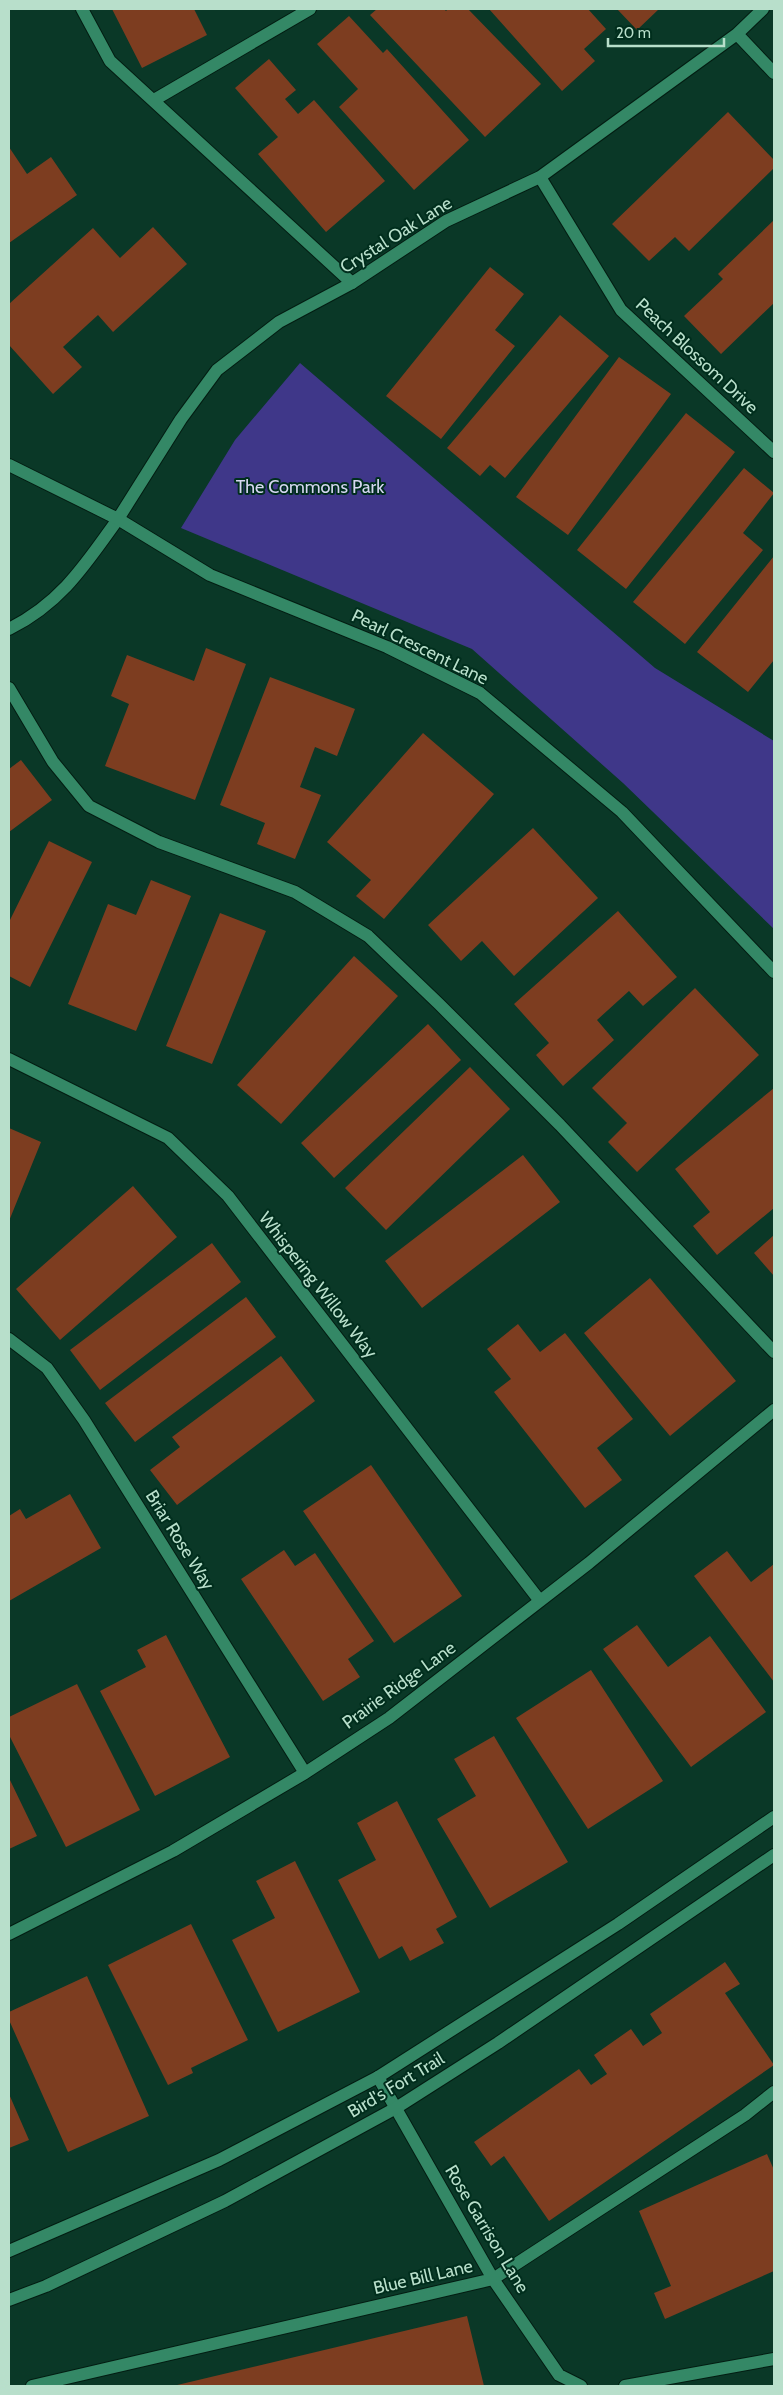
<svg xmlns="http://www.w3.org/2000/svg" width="783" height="2395" font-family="Cabin,sans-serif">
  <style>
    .green { fill: #3f3789 }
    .building { fill: #7d3d20 }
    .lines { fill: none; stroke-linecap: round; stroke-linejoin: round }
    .service-casing { stroke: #031d12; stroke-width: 14 }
    .minor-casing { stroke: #031d12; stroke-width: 14 }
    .tertiary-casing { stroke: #031d12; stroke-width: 14 }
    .service { stroke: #348866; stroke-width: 12 }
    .minor { stroke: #348866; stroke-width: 12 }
    .tertiary { stroke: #348866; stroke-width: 12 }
    .labels { text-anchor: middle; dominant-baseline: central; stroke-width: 4; stroke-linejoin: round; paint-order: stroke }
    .street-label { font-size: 18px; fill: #b8dfcb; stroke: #002e1d }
    .park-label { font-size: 18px; fill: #d6d7f2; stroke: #002e1d }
  </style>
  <rect width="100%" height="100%" fill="#0a3827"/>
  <!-- green -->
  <path class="green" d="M300,363l355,305 119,73v188l-151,-146 -151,-134 -291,-121 54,-88z"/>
  <!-- building -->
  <path class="building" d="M112,9h82l13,26 -65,33z
    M377,9h67l2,2 2,-2h20l73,75 -56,53 -115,-122z
    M489,9h99l18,20 -22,20 11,12 -33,30z
    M617,9h42l-22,21z
    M349,16l34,37 4,-4 82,91 -55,50 -75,-83 19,-18 -41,-45z
    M269,59l27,31 -11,9 13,15 16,-14 71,81 -59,51 -68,-78 20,-17 -43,-49z
    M728,112l46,48v8l-85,83 -14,-14 -26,24 -37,-37z
    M9,147l18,27 24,-17 26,38 -68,48z
    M774,220v83l-53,51 -37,-38 39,-37 -5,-5z
    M153,227l34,37 -74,68 -15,-17 -35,32 19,20 -29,27 -44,-49v-41l84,-76 27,30z
    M490,267l34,27 -29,36 20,16 -74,93 -55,-43z
    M560,315l49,41 -104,122 -15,-13 -10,11 -33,-28z
    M619,357l52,37 -103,141 -52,-38z
    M686,413l49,39 -109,137 -49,-39z
    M744,468l30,25 -31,40 20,17 -78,94 -52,-42z
    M774,556v104l-26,32 -51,-40z
    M206,648l40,16 -51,136 -90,-34 24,-62 -18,-8 16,-41 67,26z
    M270,677l85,32 -18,47 -22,-9 -15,40 21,8 -26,64 -38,-15 8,-21 -45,-18z
    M423,733l71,61 -110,125 -28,-23 15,-16 -44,-38z
    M21,760l31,40 -43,32v-63z
    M533,828l65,70 -84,78 -32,-35 -21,20 -33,-36z
    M49,841l43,21 -62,125 -21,-11v-54z
    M151,880l40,16 -55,135 -68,-27 40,-100 28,11z
    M618,911l59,66 -34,29 -14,-15 -32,29 17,20 -51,46 -27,-31 13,-12 -35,-39z
    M220,913l46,18 -54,133 -46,-18z
    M354,956l44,40 -117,128 -44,-39z
    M695,988l64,67 -122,117 -29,-30 19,-19 -35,-35z
    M428,1024l33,36 -127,118 -33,-35z
    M470,1067l40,42 -124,121 -41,-42z
    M774,1088v120l-57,47 -24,-29 17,-14 -35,-43z
    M9,1128l32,14 -32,79z
    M523,1155l37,47 -138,106 -37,-47z
    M133,1186l44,51 -117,103 -44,-51z
    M774,1235v41l-20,-23z
    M212,1243l29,39 -141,108 -30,-40z
    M650,1278l86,103 -66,55 -86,-103z
    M246,1297l30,40 -141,105 -30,-39z
    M518,1324l22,28 25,-19 68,86 -36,29 25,32 -37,28 -91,-116 17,-13 -24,-30z
    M281,1356l34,45 -138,104 -27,-35 30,-23 -8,-10z
    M371,1465l91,131 -68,47 -91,-132z
    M70,1494l31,54 -92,53v-85l11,-7 6,10z
    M284,1550l11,16 20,-13 59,88 -26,18 12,18 -37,24 -82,-122z
    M727,1551l24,31 23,-18v118l-80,-106z
    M637,1625l31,42 42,-31 56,76 -75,55 -88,-118z
    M166,1635l64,122 -75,39 -55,-105 46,-24 -9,-17z
    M591,1670l72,111 -75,48 -72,-111z
    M77,1684l63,126 -74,37 -57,-112v-18z
    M494,1736l74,126 -78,46 -53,-89 39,-23 -22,-37z
    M9,1778l28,58 -28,13z
    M397,1801l60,116 -21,12 8,14 -34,18 -8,-15 -23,13 -41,-79 38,-20 -19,-37z
    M295,1861l65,131 -82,40 -46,-92 43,-22 -19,-37z
    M191,1924l57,116 -57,28 2,5 -25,12 -60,-120z
    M725,1962l15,22 -15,9 49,72 -225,156 -45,-65 -13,10 -17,-24 105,-73 12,16 16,-11 -13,-19 37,-26 12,17 19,-13 -12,-19z
    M87,1976l62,140 -81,36 -59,-132v-8z
    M9,2094l20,46 -20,8z
    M767,2154l7,16v101l-109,48 -11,-26 17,-7 -32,-75z
    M467,2316l17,70h-311z"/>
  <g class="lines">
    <defs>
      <path id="service" d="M82,9l28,52 242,222
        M154,100l156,-91
        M9,629c52,-26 76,-64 109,-110
        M9,688l44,74 36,44 70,36 136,50 73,44 71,68 121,121 214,227"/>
      <path id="minor" d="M737,34l37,39
        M540,177l81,133 153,142
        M9,465l109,54 92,56 177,72 93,46 142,119 152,160
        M118,519l63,-100 36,-49 62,-48 73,-39 94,-62 94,-44 197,-143 26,-25
        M9,1059l159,79 60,58 312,405
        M9,1339l38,29 37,52 221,353
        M9,1934l164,-83 132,-78 84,-55 200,-155 185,-153
        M378,2077l115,202 66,96 22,11
        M32,2386l461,-107 252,-164 29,-23
        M625,2386l149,-27"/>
      <path id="tertiary" d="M9,2251l210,-91 159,-83 240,-153 156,-107
        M9,2300l37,-14 179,-85 171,-93 102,-65 276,-188"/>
    </defs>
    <!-- service casing -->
    <use href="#service" class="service-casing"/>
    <!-- minor casing -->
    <use href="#minor" class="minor-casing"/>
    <!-- tertiary casing -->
    <use href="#tertiary" class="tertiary-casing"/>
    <!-- service -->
    <use href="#service" class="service"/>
    <!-- minor -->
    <use href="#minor" class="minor"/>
    <!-- tertiary -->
    <use href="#tertiary" class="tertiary"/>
  </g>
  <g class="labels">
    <!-- street labels -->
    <g class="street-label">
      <text transform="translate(396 235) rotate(-32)">Crystal Oak Lane</text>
      <text transform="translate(697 356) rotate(43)">Peach Blossom Drive</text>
      <text transform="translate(420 647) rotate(26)">Pearl Crescent Lane</text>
      <text transform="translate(318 1285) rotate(52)">Whispering Willow Way</text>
      <text transform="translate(180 1540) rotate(58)">Briar Rose Way</text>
      <text transform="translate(399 1685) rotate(-36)">Prairie Ridge Lane</text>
      <text transform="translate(396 2085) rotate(-31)">Bird's Fort Trail</text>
      <text transform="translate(487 2229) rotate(59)">Rose Garrison Lane</text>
      <text transform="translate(423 2277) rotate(-13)">Blue Bill Lane</text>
    </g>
    <!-- park labels -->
    <g class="park-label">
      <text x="310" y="487">The Commons Park</text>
    </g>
  </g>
  <!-- border -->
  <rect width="783" height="2395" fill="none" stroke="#b8dfcb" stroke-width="20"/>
  <!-- scale -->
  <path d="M608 38v8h116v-8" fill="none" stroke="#b8dfcb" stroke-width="2.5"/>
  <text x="616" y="38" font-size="15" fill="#b8dfcb" stroke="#002e1d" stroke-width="4" paint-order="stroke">20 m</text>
</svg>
